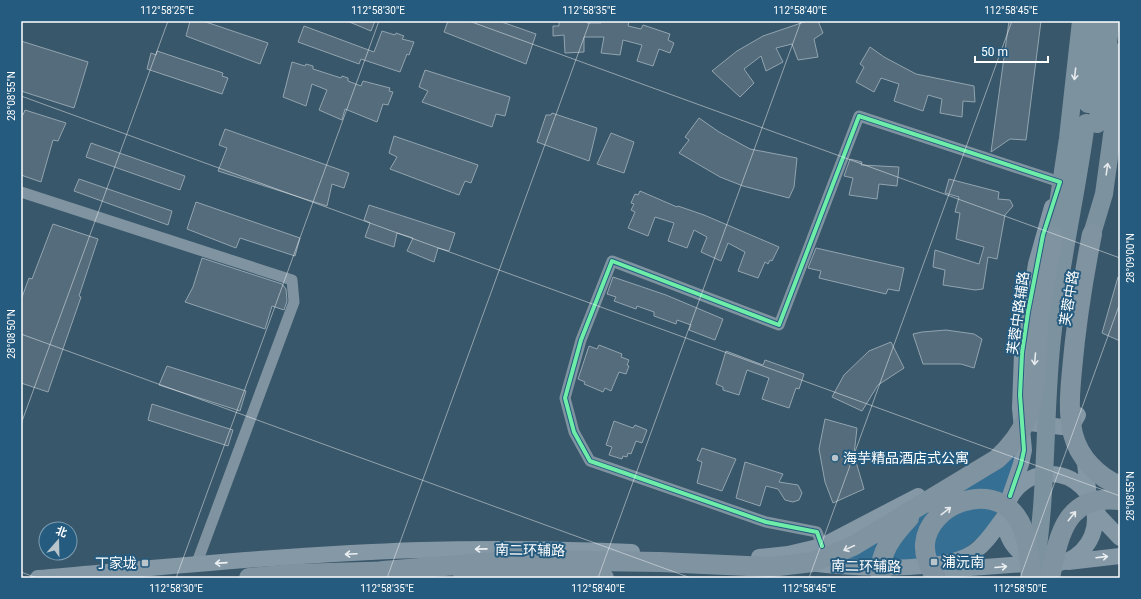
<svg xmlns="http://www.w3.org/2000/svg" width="1141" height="599" font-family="Roboto,'Noto Sans SC',sans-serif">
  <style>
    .green { fill: #357094 }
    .building { fill: #546c7c; stroke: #92a4af }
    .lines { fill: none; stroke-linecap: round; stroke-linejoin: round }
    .street { stroke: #7f93a0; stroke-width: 11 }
    .secondary { stroke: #8598a6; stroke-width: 16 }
    .primary { stroke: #7d929f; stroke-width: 18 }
    .highway { stroke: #8093a0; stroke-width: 20 }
    .primary-bridge { stroke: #7d929f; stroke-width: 18 }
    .highway-bridge { stroke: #8093a0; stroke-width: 20 }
    .cycleway-casing { stroke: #245b7f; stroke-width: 6 }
    .cycleway { stroke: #6deda7; stroke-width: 4 }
    .oneway { stroke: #e5e9ec }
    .oneway2 { stroke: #e6e9ec }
    .oneway3 { stroke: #edf0f2 }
    .ticks { fill: none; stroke: #fff; stroke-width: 1; stroke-opacity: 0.45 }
    .poi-dot { fill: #bac4cb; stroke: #245b7f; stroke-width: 1.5 }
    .labels { text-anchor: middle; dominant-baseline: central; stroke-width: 4; stroke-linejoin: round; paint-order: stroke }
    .street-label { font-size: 14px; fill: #fff; stroke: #245b7f }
    .poi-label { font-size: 14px; fill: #fff; stroke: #245b7f; text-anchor: start }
    .neatline { fill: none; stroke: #fff; stroke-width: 1.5 }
    .ticks-label { font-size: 10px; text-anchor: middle; fill: #fff }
  </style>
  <rect width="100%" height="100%" fill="#39576a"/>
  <!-- green -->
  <path class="green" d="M1016,455l-5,31 -23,43 -28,24 -26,7 -96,1z"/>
  <!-- building -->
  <path class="building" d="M190,21h13l65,22 -8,21 -74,-28z
    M347,21h28l-4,10z
    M448,21h51l37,13 -10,30 -82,-32z
    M559,21h27l1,2h14v-2h28l-1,5 13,3 2,-4 27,9 -2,6 6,3 -4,10 -11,-4 -6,17 -16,-5 5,-16 -19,-5 -3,15 -19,-2 3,-16h-20v15l-19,1 -1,-18 -11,1v-10h6z
    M807,21h11l5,12 -9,6 4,18 -20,3 -6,-16 -16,4 7,14 -17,9 -5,-15 -17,13 10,14 -14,14 -28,-26 25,-20 26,-15z
    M1009,21h32l-15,119 -16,-1 -19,13z
    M304,26l70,26 8,-21 13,4 1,-2 8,3 -2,3 12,3 -5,13 -2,-1 -7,18 -39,-13 -2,5 -61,-22z
    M21,41l67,21 -14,46 -53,-17z
    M870,47l14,10 32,17 58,12 1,16 -12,-1 -1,16 -22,-4 2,-14 -14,-4 -5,16 -29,-10 5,-17 -18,-6 -7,14 -18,-10 8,-15 -4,-3z
    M157,51l66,22 -1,3 6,2 -6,16 -75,-25 4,-16 5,2z
    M292,62l13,4 1,-2 7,2v3l28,9 1,-2 6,2v3l13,5 2,-5 27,7 -1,3 4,1 -5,13 -5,-1 -6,18 -32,-13 -3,11 -23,-10 8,-20 -15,-6 -6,22 -23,-9z
    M425,70l85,27 -5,19 -9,-2 -4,13 -70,-25 6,-11 -9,-4z
    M25,110l41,13 -8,18 -5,-1 -12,42 -20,-7v-61l2,1z
    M552,113l45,15 -8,33 -52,-19 9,-27h5z
    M699,118l20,14 31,17 47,9 -3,29 -5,11 -46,-12 -23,-9 -41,-24 10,-13 -4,-3z
    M225,129l124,44 -5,15 -12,-4 -5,22 -109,-35 9,-23 -8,-3z
    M611,133l23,9 -10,31 -27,-9z
    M394,136l84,29 -7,18 -6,-2 -6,14 -69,-26 7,-12 -8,-4z
    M91,143l94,33 -5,14 -94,-33z
    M850,159l12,3 -1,3 38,2 -2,19 -18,-2 -2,15 -28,-4 4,-17 -9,-2z
    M79,179l93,32 -4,14 -94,-34z
    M949,179l50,13 -1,7 12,1 3,6 -8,9 -8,44 -9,-2 -5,32 -8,1 -32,-5 2,-15 -12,-3 2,-17 44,14 5,-17 -28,-8 4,-26 -5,-1 4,-15 -14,-4z
    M640,191l37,16 1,-1 26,9 75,32 -7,14 -2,-1 -2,4 -3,-2 -7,16 -20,-7 7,-19 -17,-9 -7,18 -20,-9 6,-15 -13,-7 -7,18 -19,-7 6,-18 -19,-6 -7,19 -20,-8 7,-16 -4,-2 3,-6 -3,-1 4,-9 3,1z
    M196,202l104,36 -5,18 -55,-18 -4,10 -49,-19z
    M369,205l86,28 -6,18 -11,-3 -4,14 -27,-11 6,-13 -16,-5 -3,14 -29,-10 5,-14 -6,-3z
    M53,224l45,15 -19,57 2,1 -33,95 -27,-9v-83l8,-22 3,1z
    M816,248l88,20 -5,23 -11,-2 -2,5 -67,-16 2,-7 -13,-3z
    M202,258l80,26 4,5 1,12 -3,9 -12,-4 -7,23 -80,-27 8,-15z
    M613,277l53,18 57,24 -8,21 -26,-10 2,-5 -14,-5 -1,4 -22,-8v-4l-17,-6 -1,3 -22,-8 2,-4 -9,-3z
    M1118,277l2,1v63l-18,-8z
    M946,330l28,4 8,5 -8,29 -13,-4h-38l-10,-30 9,-2z
    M891,342l13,26 -26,17 -16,26 -30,-14 12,-22 25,-24z
    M599,345l23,9 -1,3 8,3 -2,5 2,1 -3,8 -7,-2 -8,19 -6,-3 -2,4 -19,-8 1,-2 -7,-3 11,-33 8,3z
    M726,351l37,14 2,-5 39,14 -5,15 -3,-1 -7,20 -27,-9 7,-21 -22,-8 -8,25 -16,-5v-3l-7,-3z
    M167,366l79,25 -6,20 -81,-26z
    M152,404l81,26 -5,16 -80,-26z
    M825,419l32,9 -3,27 10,34 -31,14 -8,-21 -6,-33z
    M614,421l19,7 2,-3 12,5 -5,13 -6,-2 -5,13 -3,-1 -1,4 -4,-1 -1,3 -13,-4 3,-8 -6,-2z
    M702,448l34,11 -14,32 -25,-8 5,-21 -5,-2z
    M745,462l38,12 -4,8 19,3 4,8 -3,7 -6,2 -8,-2 -7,-11 -12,-3 -6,20 -24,-8z"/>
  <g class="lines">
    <!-- street -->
    <path class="street" d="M21,192l271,88 2,22 -98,263
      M822,546l-5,-14 -51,-10 -176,-61 -16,-29 -9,-34 16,-58 31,-79 167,64 80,-209 201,66"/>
    <!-- secondary -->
    <path class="secondary" d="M1021,411l3,7 6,5 32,4 12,-5 4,-7
      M1084,455l5,42
      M1005 519a45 45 0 1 1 90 0a45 45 0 1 1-90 0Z
      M1010,496l11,-32 3,-14 -4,-42 2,-55 14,-89 16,-57
      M1094,507l6,10 20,21
      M759,557l29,-3 34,-8 96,-50
      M1068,562l52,-6
      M809,563c38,5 134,11 165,-11 13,-9 21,-23 30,-35
      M943,570l97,-7
      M38,578c127,-11 255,-24 383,-28 70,-2 141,-1 211,2"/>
    <!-- primary -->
    <path class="primary" d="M1088,104l9,-83
      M1097,124l14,-103
      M1092,234l12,-40 9,-66 7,-76
      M1053,237l15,-99 13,-117"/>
    <!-- highway -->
    <path class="highway" d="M462,571l142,7
      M249,578l45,-4 106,-3"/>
    <!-- primary-bridge -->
    <path class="primary-bridge" d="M1034,574c13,-75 10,-151 17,-226 7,-76 25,-150 35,-225"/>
    <!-- highway-bridge -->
    <path class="highway-bridge" d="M1092,234c-9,45 -16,90 -20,136 -2,21 -4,43 1,64 6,24 25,43 47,52
      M383,571l136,-11 141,2 110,5 43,-5 40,-16 144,-87c13,-12 23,-24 30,-41 10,-24 9,-64 11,-91 3,-30 10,-60 15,-90
      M881,578c-3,-25 12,-43 28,-60
      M936,578c-7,-11 -12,-22 -11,-34 3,-40 66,-63 91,-28 13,18 13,42 15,62
      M1050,578c9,-43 15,-84 70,-78"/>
    <defs>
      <path id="cycleway" d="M822,546l-5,-14 -51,-10 -176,-61 -16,-29 -9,-34 16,-58 31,-79 167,64 80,-209 201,66 -17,53 -15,77 -6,41 -2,42 4,55 -3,14 -11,32"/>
    </defs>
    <!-- cycleway casing -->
    <use href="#cycleway" class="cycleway-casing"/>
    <!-- cycleway -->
    <use href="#cycleway" class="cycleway"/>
  </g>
  <!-- one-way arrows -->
  <defs><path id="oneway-shaft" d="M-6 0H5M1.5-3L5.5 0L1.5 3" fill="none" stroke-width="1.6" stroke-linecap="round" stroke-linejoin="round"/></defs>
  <g class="oneway">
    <use href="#oneway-shaft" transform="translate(1075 74) rotate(96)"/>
    <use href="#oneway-shaft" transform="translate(1107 169) rotate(-82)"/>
  </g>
  <g class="oneway2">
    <use href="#oneway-shaft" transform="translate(1035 359) rotate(95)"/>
    <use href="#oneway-shaft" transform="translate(946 511) rotate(-38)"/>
    <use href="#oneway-shaft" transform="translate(1072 516) rotate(-51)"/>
    <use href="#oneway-shaft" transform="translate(849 548) rotate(155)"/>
  </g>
  <g class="oneway3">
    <use href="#oneway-shaft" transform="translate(481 549) rotate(179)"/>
    <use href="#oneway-shaft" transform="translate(351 554) rotate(177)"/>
    <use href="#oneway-shaft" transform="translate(1102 557) rotate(-7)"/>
    <use href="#oneway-shaft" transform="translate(221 563) rotate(176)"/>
    <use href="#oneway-shaft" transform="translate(1001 567) rotate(-5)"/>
  </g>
  <!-- ticks -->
  <path class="ticks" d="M469,21l651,237M21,96l1099,400M21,334l670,244M21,424l147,-403M21,572l16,6M176,578l203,-557M387,578l203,-557M598,578l203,-557M809,578l203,-557M1020,578l100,-275"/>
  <!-- markers -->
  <g class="poi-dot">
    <circle cx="835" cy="458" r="4"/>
    <rect x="930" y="558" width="8" height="8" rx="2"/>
    <rect x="141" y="559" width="8" height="8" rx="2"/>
  </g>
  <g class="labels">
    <!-- street labels -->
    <g class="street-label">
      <text transform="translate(1069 298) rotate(-81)">芙蓉中路</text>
      <text transform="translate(1018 313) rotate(-82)">芙蓉中路辅路</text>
      <text transform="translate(530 550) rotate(1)">南二环辅路</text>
      <text transform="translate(866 566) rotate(1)">南二环辅路</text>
    </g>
    <!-- poi labels -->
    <g class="poi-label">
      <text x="843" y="458">海芋精品酒店式公寓</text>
      <text x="942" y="562">浦沅南</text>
      <text x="137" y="563" text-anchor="end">丁家垅</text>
    </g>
  </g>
  <!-- border -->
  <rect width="1141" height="599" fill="none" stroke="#245b7f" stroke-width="44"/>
  <!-- north arrow -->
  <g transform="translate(58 541) rotate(20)"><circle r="19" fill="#245b7f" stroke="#7c9db2"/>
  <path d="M0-3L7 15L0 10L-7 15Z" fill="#bac4cb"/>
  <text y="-6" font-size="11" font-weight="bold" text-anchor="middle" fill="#ffffff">北</text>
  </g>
  <!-- scale -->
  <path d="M975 56v6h73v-6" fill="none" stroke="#ffffff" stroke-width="2"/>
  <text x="981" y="56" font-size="12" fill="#ffffff" stroke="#245b7f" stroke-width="3" paint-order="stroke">50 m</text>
  <rect x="22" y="22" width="1097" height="555" class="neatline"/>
  <g class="ticks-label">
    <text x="167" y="14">112°58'25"E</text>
    <text x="378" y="14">112°58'30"E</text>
    <text x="589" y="14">112°58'35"E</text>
    <text x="800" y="14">112°58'40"E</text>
    <text x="1011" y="14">112°58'45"E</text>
    <text transform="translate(11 96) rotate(-90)" y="4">28°08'55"N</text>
    <text transform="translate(1130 258) rotate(-90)" y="4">28°09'00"N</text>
    <text transform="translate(11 334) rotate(-90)" y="4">28°08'50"N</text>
    <text transform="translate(1130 496) rotate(-90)" y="4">28°08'55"N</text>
    <text x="176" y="592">112°58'30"E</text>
    <text x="387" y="592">112°58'35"E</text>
    <text x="598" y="592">112°58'40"E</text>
    <text x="809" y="592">112°58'45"E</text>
    <text x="1020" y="592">112°58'50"E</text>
  </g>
</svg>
